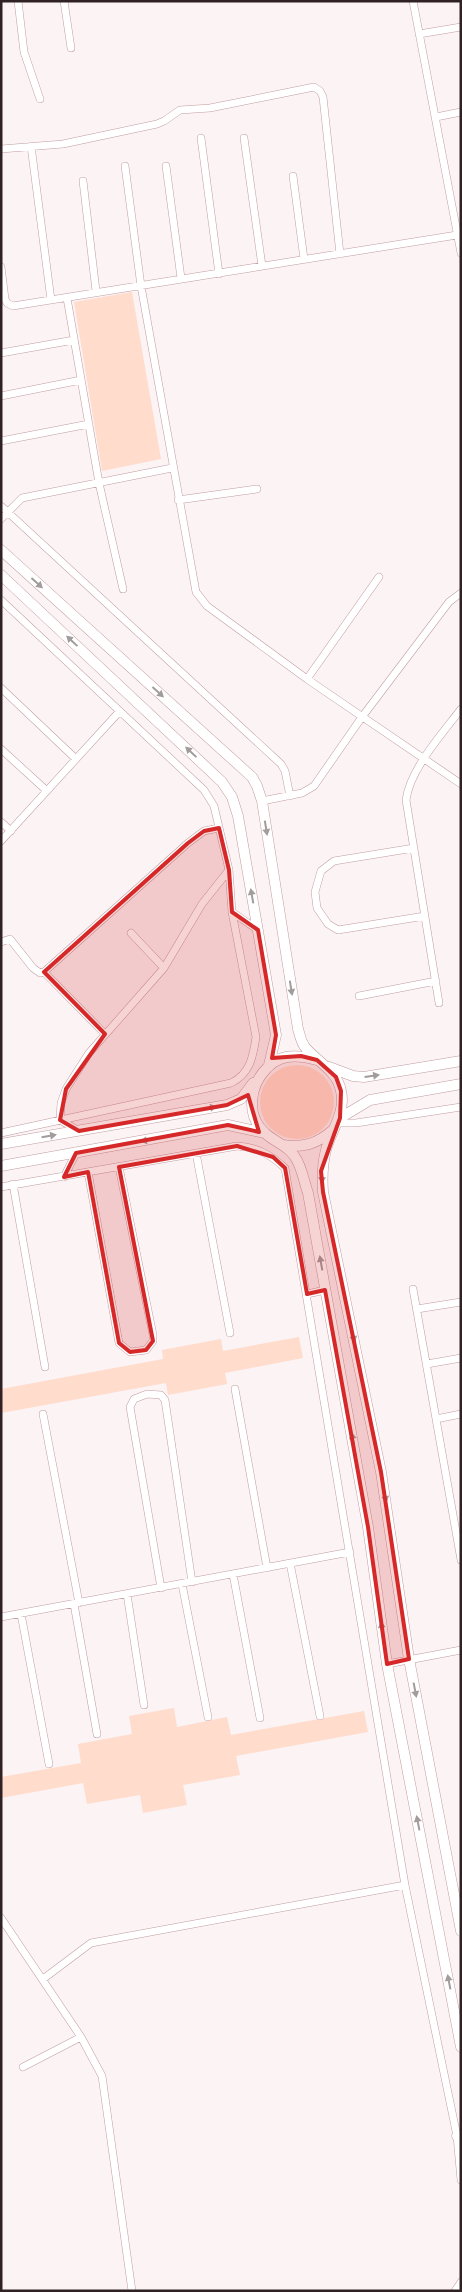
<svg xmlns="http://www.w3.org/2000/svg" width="462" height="2292" font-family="Literata,serif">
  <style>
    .green { fill: #ffdccc }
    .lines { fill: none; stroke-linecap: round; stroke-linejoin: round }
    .street-casing { stroke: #c29da1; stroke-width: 8 }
    .secondary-casing { stroke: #c29da1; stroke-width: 11 }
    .street { stroke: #fff; stroke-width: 7 }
    .secondary { stroke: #fff; stroke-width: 10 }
    .oneway { fill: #a29c9c }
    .marked { fill: #d62828; fill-opacity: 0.2; stroke: #d62828; stroke-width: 4; stroke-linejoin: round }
  </style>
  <rect width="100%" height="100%" fill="#fbf3f4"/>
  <!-- green -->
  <path class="green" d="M132,292l29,167 -59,12 -28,-169z
    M260 1102a37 37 0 1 1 74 0a37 37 0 1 1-74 0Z
    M299,1337l4,21 -78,15 2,11 -59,11 -2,-12 -165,30v-24l162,-30 -1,-9 59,-11 2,12z
    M174,1708l3,19 50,-10 4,18 133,-24 4,21 -132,24 4,19 -57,10 4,20 -44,8 -3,-18 -53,9 -4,-21 -82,15v-21l80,-14 -3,-19 54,-10 -3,-18z"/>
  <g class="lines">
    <defs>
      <path id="street" d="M18,1l6,51 16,47
        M64,1l7,47
        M413,1l48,252
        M419,34l42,-7
        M436,117l25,-5
        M201,138l18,136
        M244,138l18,128
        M31,146l20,154
        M1,149l62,-5 94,-20 7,-3 16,-11 30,-2 104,-21 6,4 3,6 17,157
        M125,166l16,120 55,306 11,14 100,73 154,105
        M166,166l15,112
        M293,176l11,83
        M83,181l13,110
        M1,267l4,32 2,4 6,3 444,-71
        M67,298l32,185 24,106
        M1,353l73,-13
        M1,396l80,-16
        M1,441l88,-17
        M178,500l79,-11
        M1,506l280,258 4,7 5,25
        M1,519l21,-21 150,-30
        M1,600l203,190 10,16 15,64 3,42 24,125c-3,20 -6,37 -25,46l-230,50
        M307,679l72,-102
        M1,688l75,71
        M1,749l46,42
        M262,801l40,-8 12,-7 48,-69 87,-115 12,-9
        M1,822l10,9
        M1,841l118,-129
        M414,848l-80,13 -13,10 -6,21 2,16 11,16 10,6 87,-14
        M232,912l26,18
        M131,933l33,35
        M1,942l9,-3 23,29 7,5 4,-1 144,-129 16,-12 15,-3
        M44,972l61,62
        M359,996l77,-15
        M439,1003l-33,-203c4,-31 36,-66 55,-91
        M337,1123h19l105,-16
        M79,1131l-19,-11 1,-17 5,-14 23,-36 75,-85 38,-64 27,-34
        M196,1153l34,180
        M88,1172l31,171 11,9 16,-2 7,-9v-6l-34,-168
        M64,1177l12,-24
        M13,1184l32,183
        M1,1187l236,-41c20,1 34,9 48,22l120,717 52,251 4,44
        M413,1289l48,271
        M307,1294l18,-4
        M417,1309l44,-7
        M427,1364l34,-6
        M235,1389l32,179
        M43,1414l36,189
        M436,1419l25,-5
        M290,1563l30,153
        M233,1574l27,144
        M182,1584l26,133
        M161,1588l-31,-181 4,-8 13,-5 14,1 4,5 27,182
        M127,1594l17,111
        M74,1604l23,130
        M21,1614l28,150
        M1,1617l349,-65
        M387,1664l74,-14
        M1,1918l80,119 21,39 30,215
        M43,1979l48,-36 314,-58
        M23,2067l58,-30
        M455,2291l6,-9"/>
      <path id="secondary" d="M1,550l251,227 5,9 5,15 36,228c2,6 3,13 7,18 12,15 32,23 36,44 5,22 -10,39 -15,59 -4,15 -4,27 -3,42l58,280 28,187 52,272
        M1,575l221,207 10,15 6,19 38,219 -7,30
        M317,1060c-17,-5 -37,-7 -50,8 -17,17 -22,47 -2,65 9,9 23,12 30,24 7,10 9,25 13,36l60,334 19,137 74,383
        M329,1067l24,9 11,1 97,-16
        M340,1118l30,-18 91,-16
        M1,1144l226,-39 14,-6 12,-16
        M283,1145c20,3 34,-1 50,-15
        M1,1166l227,-41 37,8
        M457,2136h4"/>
    </defs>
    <!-- street casing -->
    <use href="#street" class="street-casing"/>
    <!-- secondary casing -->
    <use href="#secondary" class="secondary-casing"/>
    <!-- street -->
    <use href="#street" class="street"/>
    <!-- secondary -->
    <use href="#secondary" class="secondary"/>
  </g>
  <!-- one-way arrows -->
  <defs><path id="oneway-solid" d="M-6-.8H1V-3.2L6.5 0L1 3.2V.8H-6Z" transform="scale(1.25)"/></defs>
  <g class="oneway">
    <use href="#oneway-solid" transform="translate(37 583) rotate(42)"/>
    <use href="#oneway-solid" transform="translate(72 641) rotate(-137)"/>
    <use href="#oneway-solid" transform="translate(158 692) rotate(42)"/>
    <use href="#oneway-solid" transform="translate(191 752) rotate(-137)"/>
    <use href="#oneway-solid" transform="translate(266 828) rotate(81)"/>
    <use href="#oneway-solid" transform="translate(252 896) rotate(-100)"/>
    <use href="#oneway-solid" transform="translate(291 988) rotate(81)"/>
    <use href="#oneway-solid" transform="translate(372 1076) rotate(-8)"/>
    <use href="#oneway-solid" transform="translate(209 1108) rotate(-10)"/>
    <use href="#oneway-solid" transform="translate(49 1136) rotate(-10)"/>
    <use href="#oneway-solid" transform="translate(148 1140) rotate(170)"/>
    <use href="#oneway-solid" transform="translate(322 1176) rotate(89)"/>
    <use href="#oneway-solid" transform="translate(321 1263) rotate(-100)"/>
    <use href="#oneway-solid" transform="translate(353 1335) rotate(78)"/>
    <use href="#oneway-solid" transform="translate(353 1440) rotate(-100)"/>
    <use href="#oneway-solid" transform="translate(385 1495) rotate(80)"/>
    <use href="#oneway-solid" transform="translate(382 1629) rotate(-98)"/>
    <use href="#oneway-solid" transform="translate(415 1690) rotate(79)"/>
    <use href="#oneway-solid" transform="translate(418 1823) rotate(-101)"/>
    <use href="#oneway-solid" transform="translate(449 1982) rotate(-101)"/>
  </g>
  <!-- marked area -->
  <path class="marked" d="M219,828l10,42 3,42 26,18 18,105 -4,23 29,-2 16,4 19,17 5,14 -1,27 -19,53 2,21 58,280 28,187 -22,5 -19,-137 -43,-237 -18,4 -22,-126 -12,-11 -36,-11 -118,21 34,174 -7,9 -16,2 -11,-9 -31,-171 -24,5 12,-24 152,-28 31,7 -11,-37 -21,10 -148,26 -19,-11 6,-31 39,-55 -61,-62 144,-129 16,-12z"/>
  <!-- border -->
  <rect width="462" height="2292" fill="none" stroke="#302224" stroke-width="5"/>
</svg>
